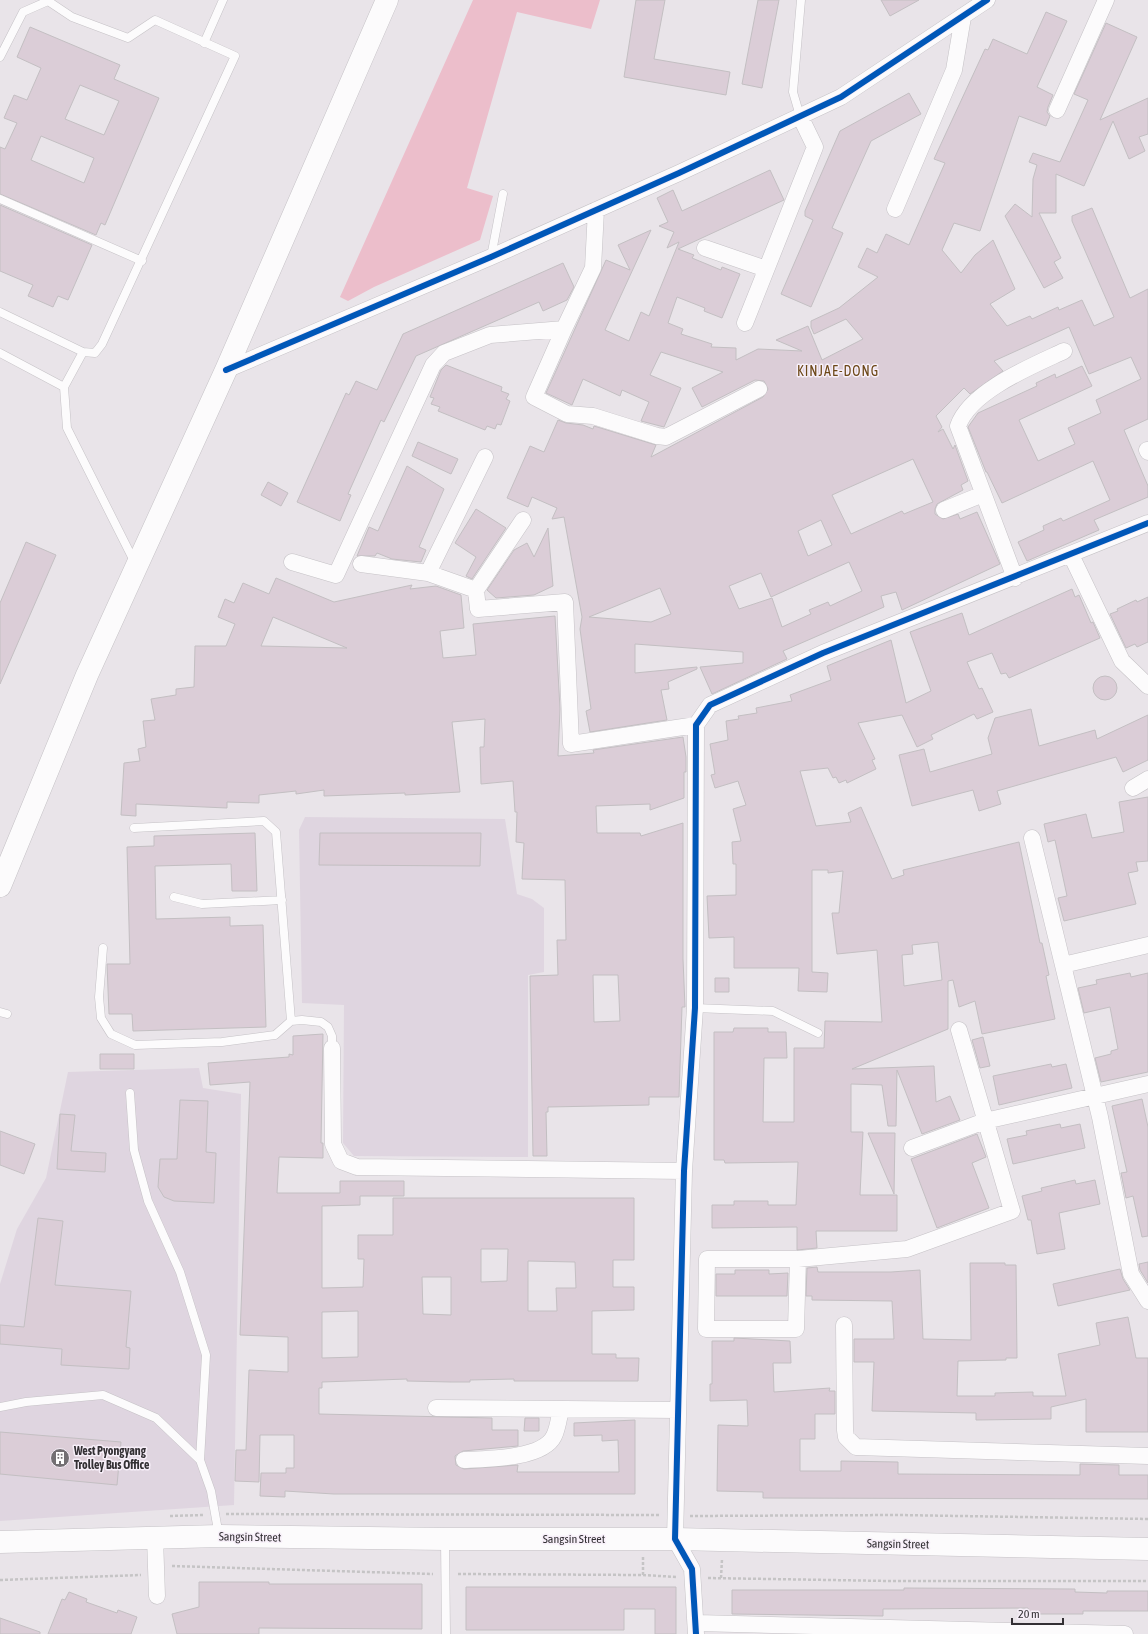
<svg xmlns="http://www.w3.org/2000/svg" width="1148" height="1634" font-family="'Asap Condensed',sans-serif">
  <style>
    .built { fill: #dfd5e0 }
    .green { fill: #ecbecb }
    .building { fill: #dbcdd7; stroke: #c3bfc2; fill-rule: evenodd }
    .lines { fill: none; stroke-linecap: round; stroke-linejoin: round }
    .service-casing { stroke: #c5c2c6; stroke-width: 9 }
    .minor-casing { stroke: #c5c2c6; stroke-width: 17 }
    .secondary-casing { stroke: #c5c2c6; stroke-width: 23 }
    .path { stroke: #c5c4c5; stroke-width: 2.5; stroke-dasharray: 3 2; stroke-linecap: butt }
    .service { stroke: #fcfbfc; stroke-width: 8 }
    .minor { stroke: #fcfbfc; stroke-width: 16 }
    .secondary { stroke: #fcfbfc; stroke-width: 22 }
    .cycleway-casing { stroke: #f7eff9; stroke-width: 8 }
    .cycleway { stroke: #0057b8; stroke-width: 6 }
    .labels { text-anchor: middle; dominant-baseline: central; stroke-width: 3; stroke-linejoin: round; paint-order: stroke }
    .poi-label { font-size: 12px; font-weight: bold; fill: #333034; stroke: #f7eff9; text-anchor: start }
    .street-label { font-size: 12px; fill: #333034; stroke: #f7eff9 }
    .quarter-label { font-size: 14px; letter-spacing: 1px; fill: #6c4717; stroke: #f7eff9 }
  </style>
  <rect width="100%" height="100%" fill="#e9e4e9"/>
  <!-- built -->
  <path class="built" d="M305,817l200,2 12,75 15,5 12,9v64l-16,3v182l-174,-1 -11,-13 1,-138 -42,-2 -3,-173z
    M199,1068l4,20 38,6 -7,411 -234,16v-237l17,-55 29,-51 22,-106z"/>
  <!-- green -->
  <path class="green" d="M473,0h127l-9,29 -74,-17 -50,176 26,8 -13,44 -106,47 -26,14 -8,-4z"/>
  <!-- building -->
  <path class="building" d="M636,0h29l-11,59 76,13 -4,23 -102,-18z
    M758,0h21l-17,88 -20,-4z
    M881,0h38l-29,16z
    M1046,12l21,9 -30,66 16,8 -5,12 -1,5 3,4 -4,10 -27,-10 -39,115 -26,-8 -12,27 19,23 14,-18 18,-15 22,49 -25,15 17,22 23,-10 2,3 26,-12 1,3 23,-10 12,26 20,-9 -42,-96v-5l20,-8 38,90 18,-9v130l-24,11 24,56v11l-54,23 5,10 -72,31 -9,-19 26,-12 -1,-4 18,-8 2,3 47,-21 -17,-39 -91,42 -15,-31h-1l-18,-45 10,-14 59,-27 -1,-3 19,-9 1,4 26,-12 10,20 -73,34 19,41 37,-17 -7,-16 33,-15 -5,-13 45,-21 -10,-22 -42,17 -20,-47 -75,34 9,10 -33,23 -6,-6 -28,28 6,11 -4,5 5,-3 10,20 2,-4 13,36 -7,4 2,5 -26,14 -2,5v5l8,5 15,-5 2,5 17,-7 23,52 -98,46 -6,-18 -15,4 3,11 -101,44 4,8 -75,35 -12,-27 43,-4v-11l-108,-8v29l62,-6v2l-29,13 1,7 -8,1 6,30 -77,12 -4,-21 5,-2 -11,-80 2,-12 -18,-100 -12,2 5,-11 -25,-11 -4,10 -21,-9 23,-52 14,6 14,-32 8,3 17,2 10,4 1,-3 62,19 -5,12 112,-60 5,-8 -4,-8 -9,-1 -53,27 -10,-19 31,-16 -62,-20 -11,23 31,13 -17,39 -23,-6 8,-19 -27,-12 -2,6 -37,-17 -11,26 -26,-12 60,-133 24,10 -12,-25 33,-15 -46,100 24,11 12,-29 8,4 30,-74 -12,6 7,-16 -15,-6 9,-4 -11,-24 16,-8 9,21 88,-41 14,30 -106,49 16,6 -2,3 29,12 1,-3 18,7 -18,44 -18,-7 1,-3 -28,-11 -9,26 15,6 -2,5 31,10 -1,3 25,1v12l22,-11 44,2 -26,-11 32,-14 14,34 41,-21 -17,-20 -32,15 -3,-7v-6l28,-13 39,-31 -20,-10 9,-19 10,5 9,-19 23,11 36,-82 -11,-4 51,-110 3,1 5,-11 34,15zM913,459l20,43 -29,12 -2,-3 -51,23 -19,-39zM821,520l11,25 -24,11 -10,-25zM849,562l13,29 -32,15 -2,-4 -19,8 2,4 -29,13 -10,-29 -33,11 -10,-23 32,-13 10,24zM660,588l11,26 -20,8 -62,-5z
    M1106,23l31,14 -37,83 48,-22v36l-9,3 6,14 -16,8 -16,-38 -29,65 -28,-12v39h-17l22,45 -7,4 9,16 -19,10 -39,-72 10,-12 17,13 1,-38 4,-14 -8,-3 4,-9 27,9 28,-62 -14,-6z
    M30,27l90,38 -6,14 45,19 -54,127 -4,-2 -5,12 -96,-41v-47l5,2 12,-26 -13,-5 10,-23 13,5 14,-32 -24,-11zM80,85l39,16 -15,34 -39,-16zM41,136l53,22 -10,25 -53,-23z
    M909,93l12,21 -50,27 -39,87 11,5 -32,74 -30,-13 32,-74 -8,-4v-5l35,-80z
    M0,205l92,40 -24,55 -10,-4 -5,11 -25,-11 5,-11 -33,-14z
    M563,263l11,24 -7,13 -24,11 -4,-9 -123,54 -32,66 -3,-2 -33,74 3,1 -11,26 -43,-19 49,-109 3,2 7,-14 21,9 26,-56z
    M446,365l56,22 -1,4 8,3 -3,5 4,2 -9,24 -4,-1 -2,5 -8,-3 -2,4 -47,-19 2,-4 -9,-3 3,-6 -4,-1 11,-27z
    M418,442l40,17 -7,15 -39,-18z
    M407,466l37,23 -25,58 7,3 -5,12 -29,-3 -15,-6 -2,3h-18l12,-29 9,4z
    M268,482l20,11 -7,13 -20,-11z
    M476,509l30,19 -34,51 -6,-3 10,-19 -21,-14z
    M548,528l5,58 -19,9 -38,3 -9,-8 27,-40 13,-7 7,14z
    M26,542l30,13 -56,129v-81z
    M276,578l58,24 78,-17 -2,4 26,-3 25,9 3,33 -24,3 3,27 33,-3 -3,-31 82,-8 5,93 -2,47 36,-3 -1,-3 90,-13 3,20v15h-2v26l-34,12v-6l-54,2 1,27h43l1,3 42,-13v136l2,48h-3l-3,90h-30v8l-101,2v5h-2l1,44h-14l-3,-180 28,-1 -1,-35h9l-1,-60 -43,-1 2,-36 -8,-1 1,-30h-2l-2,-31 -32,3 -1,-37h4l1,-28 -33,3 8,70 -55,3v-2l-81,3v-6l-28,4v-3l-37,4v8l-32,-1v6l-91,-4v12l-15,-1 3,-52 16,-2 -2,-12 8,-2 -3,-26 12,-1 -4,-21 25,-4v-6l18,-2 1,-41h31l9,-22 -17,-7 7,-18 9,4 9,-20 26,11zM273,617l74,31 -86,-2zM593,975h25l2,46 -26,1z
    M1072,589l3,8 4,-2 12,28 2,-1 7,16 -91,40 -3,-5 -5,1 -9,-21 -25,9 12,27 3,-1 11,24 -16,7 -3,-5 -43,21 2,4 -16,8 -15,-32 -44,8 17,36 -3,1 4,9 -29,14 -1,-3 -7,3 -3,-6 -3,1 -5,-10 -28,3 16,55 35,-4 -3,-9 13,-6 31,72 12,-4 -1,-5 116,-28 21,101h2l7,32 -3,1 9,43 -73,15 -7,-33 -16,6 -6,-27 -5,1v48l-96,40 82,-3 2,36 14,-6 10,24 -38,14 -25,-64 -1,56h-8l-6,-41 -31,-1v48h12l-3,63h37v36h-81l1,17 -20,2v-23l-85,1v-23h22v-4h34v4h28l2,-43 -73,1 -1,-3h-10v-128h19l1,-4h34v4h18l1,26h-23l-1,64h31v-74h30l1,-27 57,1 -5,-72 -40,4 -5,-41h7l4,-42 -15,2v-3h-16v102l16,1 -1,19 -29,-1 1,-23h-65v-31l-25,1 -2,-42 29,-1v-31h-3l-1,-22 9,-1 -8,-32 13,-4 -8,-24 -23,7 -4,-13 4,-1 -5,-30 18,-4 -2,-19 13,-2 -1,-3 19,-3 -1,-5 36,-7 -2,-6 41,-15 -4,-14 64,-26 15,63 25,-12 -21,-59 52,-19 7,22zM938,942l4,38 -38,6 -2,-31 11,-1 -1,-9z
    M1148,597v45l-11,5 -2,-3 -9,4 -16,-34 8,-3 -1,-2 19,-9 1,2z
    M1093 688a12 12 0 1 1 24 0a12 12 0 1 1-24 0Z
    M1031,709l8,37 56,-16 2,9 51,-24v45l-25,12 -7,-15 -119,34 4,13 -22,7 -6,-21 -61,16 -13,-51 25,-6 6,23 62,-18 -4,-16 7,-20z
    M1148,797v64l-12,1 2,9 -10,2 8,31 -72,17 -6,-23 9,-2 -12,-56 -7,2 -4,-18 42,-10 6,24 32,-6 -5,-30z
    M255,833l2,58h-25l-1,-27 -76,2 1,53 74,-2v9l33,-1 3,102 -133,4 -1,-17h-23l-2,-50h23l-3,-117 27,-1v-10z
    M320,833h161l-1,33 -161,-1z
    M1130,973l1,4 17,-4v99l-47,10 -6,-24 16,-4v-3l7,-2 -8,-42 -26,6 -6,-25 19,-4 -1,-4z
    M715,978h14v14h-14z
    M323,1034l-2,109h2v15l-44,-1 -2,36h63v-12h64v15h-44v9l-38,1v82l41,-1 1,-28h-6v-24h35v-37h241v62h-21v27h21v23l-42,1v43h24v4h23l-1,23h-124v-2l-44,1v2h-19l-44,-1v-2l-85,3v6h-3v26l173,4v12h26v16l-55,5 -8,5 1,9 8,4 54,-4 -1,7h102l-1,-32 -16,1v-6l-28,1v-13l61,-3v74h-301l-49,-3v6l-25,-1 1,-23h25v-5h8v-33h-34l-1,47 -24,-1 1,-31h10l3,-80 39,2v-35l-48,-2 10,-253 -40,3 -2,-22 81,-6v-3l4,1v-19zM481,1249h27l-1,32 -26,1zM528,1261l47,1 1,26h-20l1,23h-29zM422,1277h29v38l-28,-1zM358,1311v46l-36,1v-46z
    M983,1037l7,29 -10,2 -8,-28z
    M100,1054h34v15h-34z
    M1051,1064l1,3 14,-3 6,24 -73,17 -6,-29z
    M1142,1099l6,28v109l-6,1 -9,-41 -7,2 -5,-25 6,-1 -15,-66z
    M180,1100l28,1 -2,51 10,1 -2,50 -40,-2 -10,-4 -6,-10 2,-28h17z
    M60,1114l15,1 -4,36 35,2 -1,19 -48,-3z
    M1060,1124l1,4 19,-4 5,24 -72,16 -6,-25 20,-4 -1,-4z
    M0,1131l35,13 -11,30 -24,-9z
    M868,1133h27l-1,61z
    M977,1134l9,23 -14,6 17,45 -52,20 -26,-69z
    M1075,1180l1,4 19,-4 5,24 -41,9 6,36 -28,5 -6,-34h-3l-6,-24 20,-5 -1,-3z
    M38,1218l25,3 -8,64 76,6 -5,56 4,1 -1,21 -68,-4 1,-16 -62,-5v-19l24,2z
    M1148,1262v21l-8,-13 -1,-6z
    M970,1263h35v2h11l1,93h-11v2l-48,1 -1,35h38v-3l38,-1v4h33l-8,-42 42,-9 -4,-22 32,-6 8,41h12v74h-62v-33l-35,8v12l-75,1v-7l-104,-2 2,-49h-20v-23h40l-2,-38 -80,-1v-4h-6l1,-28 10,-1 1,5h73l29,-2 3,69 48,1z
    M1120,1269l3,10 7,11 -72,16 -5,-22z
    M735,1270h34v4l19,-1 -1,23h-71v-22h19z
    M734,1338l56,3 1,22h-18l1,29 56,-4 -1,3h6v23h-20v25h-15v32h41v-10l57,1v12l182,1v-11l39,1v10h29v24l-385,-1v-6l-46,-1 1,-66 30,1 -1,-26 -37,1v-17h2v-43h22z
    M525,1418h14v13h-15z
    M0,1432l121,10 -4,43 -117,-11z
    M199,1582h70v2h153v45l-163,-1v6h-82l-5,-20 27,-7z
    M466,1587h210v47h-21v-25h-31v21h-158z
    M904,1588l171,1v3l32,1v-2h41v20h-65v3h-55v-6l-145,1v7l-151,-2v-24h172z
    M69,1592l18,7 -1,3 31,11 1,-3 19,7 -6,17h-83l14,-35 3,1z
    M0,1618l40,14v2h-40z"/>
  <g class="lines">
    <defs>
      <path id="service" d="M204,43l19,-43
        M0,57l23,-45 25,-11 24,16 56,21 27,-18 80,36 -133,288 -7,9 -12,-1 -19,35 3,41 68,135
        M800,116l-7,-24 8,-92
        M0,199l142,62
        M491,257l12,-63
        M0,312l83,40
        M0,353l64,34
        M134,828l130,-7 12,11 15,189
        M174,897l28,7 80,-4
        M103,948l-4,49 2,21 10,16 24,11 87,-3 53,-7 16,-14 11,-1 19,2 7,5 4,9v12
        M695,1008l78,3 45,22
        M0,1012l7,2
        M130,1093l4,57 14,51 32,71 26,83 -6,105
        M0,1407l26,-5 77,-7 53,23 44,42 11,31 8,45
        M445,1540l1,94"/>
      <path id="minor" d="M1057,110l49,-110
        M895,209l59,-139 9,-53
        M596,210l-3,58 -29,61 -30,68 33,17 26,2 64,20 9,1 93,-48
        M705,248l61,21
        M745,323l70,-176 -15,-31
        M226,370l265,-113 188,-84 162,-76 146,-97
        M1147,450l1,2
        M944,510l39,-16
        M1071,555l51,106 26,25
        M292,562l44,13 97,-210 11,-12 46,-18 74,-6
        M361,564l67,9 48,17 2,19 87,-7 6,142 125,-19
        M428,573l57,-116
        M1015,578l-57,-152c12,-35 74,-60 106,-75
        M476,590l47,-70
        M1133,788l15,-9
        M1032,838l68,279 31,157 17,27
        M1063,965l85,-20
        M332,1048l1,96 8,17 16,6 327,4
        M912,1148l73,-27 163,-37
        M798,1259l-2,70h-90l1,-70h91l109,-10 105,-38 -53,-181
        M844,1325l1,105 1,7 10,10 292,9
        M436,1408l242,2
        M464,1460c23,-1 79,-1 90,-24 4,-8 5,-19 7,-27
        M155,1538l2,58
        M697,1623l428,11
        M696,1634l-4,-65 -17,-30 9,-368 11,-163 1,-283 14,-20 113,-52 325,-130"/>
      <path id="secondary" d="M0,886l87,-211 139,-305 161,-370
        M0,1542l219,-6 226,3h230l473,10"/>
    </defs>
    <!-- service casing -->
    <use href="#service" class="service-casing"/>
    <!-- minor casing -->
    <use href="#minor" class="minor-casing"/>
    <!-- secondary casing -->
    <use href="#secondary" class="secondary-casing"/>
    <!-- path -->
    <path class="path" d="M226,1514l433,1
      M170,1516l33,-1
      M690,1516l208,-1 250,4
      M172,1566l261,8
      M458,1574l185,1 34,2
      M643,1575v-18
      M708,1578l182,3h258
      M721,1578l1,-19
      M0,1580l141,-5"/>
    <!-- service -->
    <use href="#service" class="service"/>
    <!-- minor -->
    <use href="#minor" class="minor"/>
    <!-- secondary -->
    <use href="#secondary" class="secondary"/>
    <defs>
      <path id="cycleway" d="M226,370l265,-113 188,-84 162,-76 146,-97
        M696,1634l-4,-65 -17,-30 9,-368 11,-163 1,-283 14,-20 113,-52 325,-130"/>
    </defs>
    <!-- cycleway casing -->
    <use href="#cycleway" class="cycleway-casing"/>
    <!-- cycleway -->
    <use href="#cycleway" class="cycleway"/>
  </g>
  <!-- icons -->
  <defs>
    <symbol id="building-disc" viewBox="-11 -11 22 22"><circle r="9.5" fill="#736f73" stroke="#f7eff9"/><path d="M-4-6H4V6H1V3H-1V6H-4ZM-2.5-4.3h1.7v1.8h-1.7ZM.8-4.3h1.7v1.8H.8ZM-2.5-1h1.7V.8h-1.7ZM.8-1h1.7V.8H.8Z" fill="#fff"/></symbol>
  </defs>
  <g fill-rule="evenodd">
    <use href="#building-disc" x="49" y="1447" width="22" height="22"/>
  </g>
  <g class="labels">
    <!-- poi labels -->
    <g class="poi-label">
      <text x="74" y="1451">West Pyongyang<tspan x="74" dy="14">Trolley Bus Office</tspan></text>
    </g>
    <!-- street labels -->
    <g class="street-label">
      <text transform="translate(250 1537) rotate(1)">Sangsin Street</text>
      <text x="574" y="1539">Sangsin Street</text>
      <text transform="translate(898 1544) rotate(1)">Sangsin Street</text>
    </g>
    <!-- quarter labels -->
    <g class="quarter-label">
      <text x="838" y="371">KINJAE-DONG</text>
    </g>
  </g>
  <!-- scale -->
  <path d="M1012 1618v6h51v-6" fill="none" stroke="#333034" stroke-width="2"/>
  <text x="1018" y="1618" font-size="12" fill="#333034" stroke="#f7eff9" stroke-width="3" paint-order="stroke">20 m</text>
</svg>
